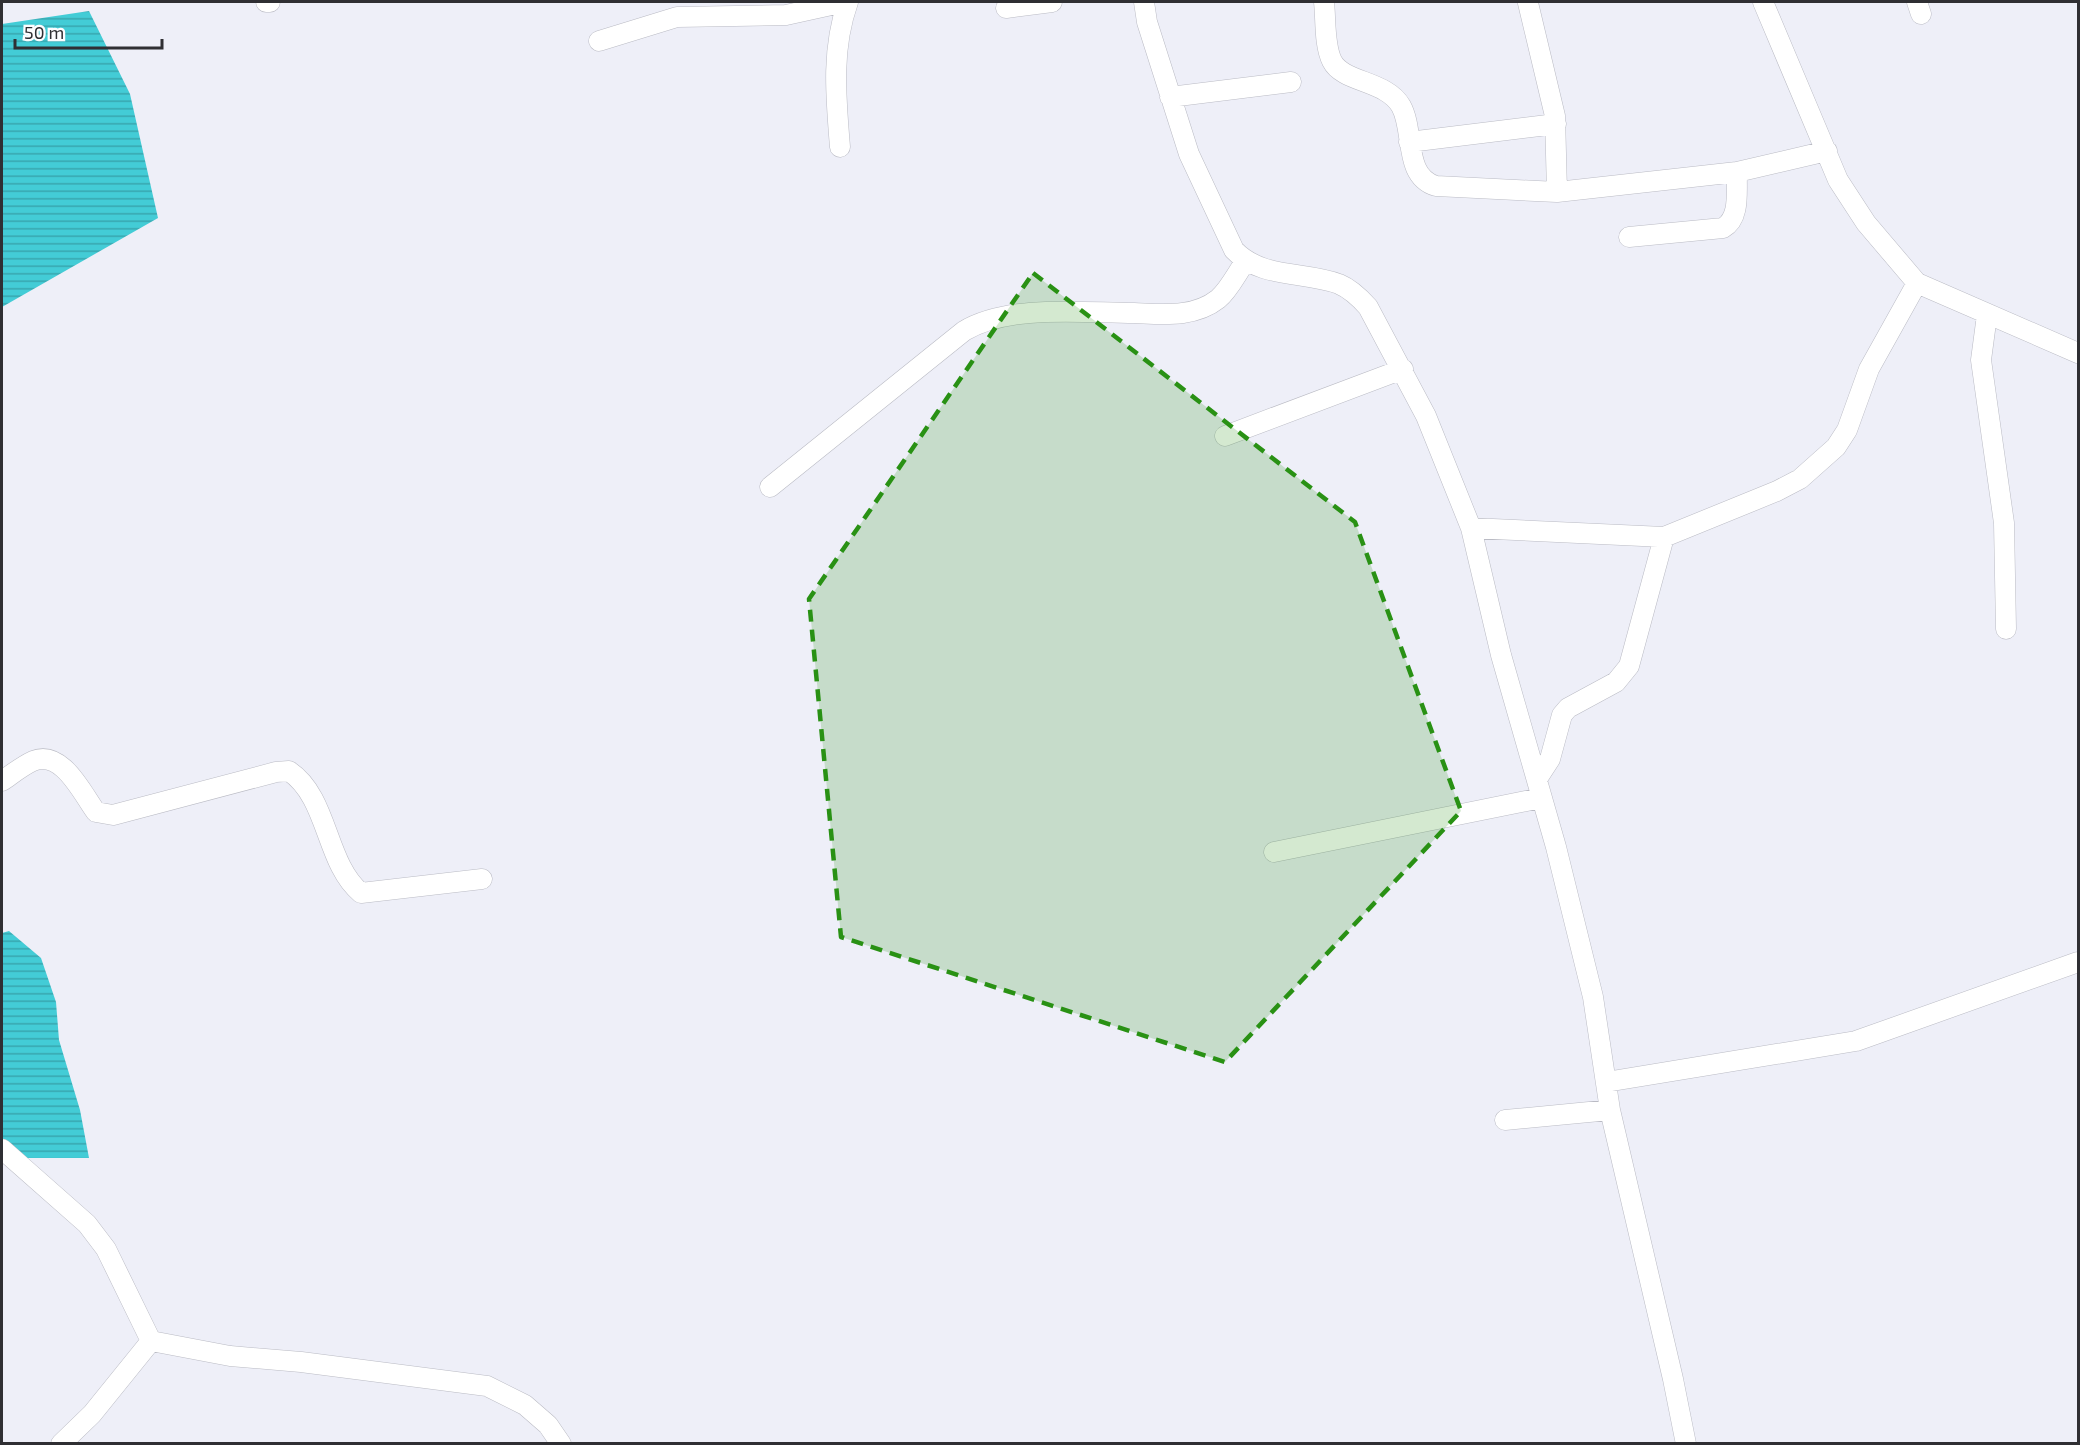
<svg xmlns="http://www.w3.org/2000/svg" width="2080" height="1445" font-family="'Exo 2',sans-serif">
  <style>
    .water { fill: url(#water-rules) }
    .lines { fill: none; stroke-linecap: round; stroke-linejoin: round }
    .minor-casing { stroke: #babbc4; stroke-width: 21 }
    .minor { stroke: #fff; stroke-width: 20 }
    .marked { fill: #299114; fill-opacity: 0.2; stroke: #299114; stroke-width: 4.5; stroke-dasharray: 12 8; stroke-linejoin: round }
  </style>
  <defs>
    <pattern id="water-rules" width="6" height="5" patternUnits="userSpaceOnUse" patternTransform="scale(1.5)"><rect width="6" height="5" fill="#43ccd6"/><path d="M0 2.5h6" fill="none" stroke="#38a6ae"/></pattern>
  </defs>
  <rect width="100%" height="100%" fill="#eeeff8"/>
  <!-- water -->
  <path class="water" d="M89,11l41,83 28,124 -156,89v-283z
    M9,931l32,27 15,44 3,38 21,70 9,48h-73l-14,-15v-210z"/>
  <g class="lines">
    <defs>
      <path id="minor" d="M266,2h4
        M1144,2l3,20 42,132 45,96c27,29 70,21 105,34 12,5 21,14 29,23l58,109 45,112 30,127 55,192 37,150 17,113 63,269 13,65
        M1324,2c2,17 0,43 8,59 11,22 54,19 69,45 14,25 2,70 35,80l121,6 180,-20 90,-21
        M1763,2l75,178 28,43 51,60 161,70
        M1917,2l4,12
        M1528,3l27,113 2,76
        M1006,8l46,-6
        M599,41l78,-24 109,-2 59,-13
        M1170,97l121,-15
        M1409,142l147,-18
        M840,147c-4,-49 -9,-98 8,-145
        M1629,237l94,-9c18,-10 13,-38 14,-56
        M1987,315l-6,45 23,163 2,106
        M1225,436l178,-67
        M770,487l194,-156c45,-27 119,-18 170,-18 29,1 60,5 84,-14 11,-9 19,-26 27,-37
        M1471,528l193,9 113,-46 23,-12 36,-32 11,-17 22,-61 48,-86
        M1537,779l13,-20 12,-44 6,-7 48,-26 13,-16 35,-129
        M2,781c9,-6 20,-15 31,-20 29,-12 49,32 63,51l17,3 163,-43 13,-1c40,27 36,92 72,122l121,-14
        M1274,852l267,-54
        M1606,1082l250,-41 222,-79
        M1505,1120l105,-10
        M2,1149l85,75 19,25 45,92
        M151,1341l79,15 71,6 186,24 38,19 23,20 13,19
        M61,1444l31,-30 59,-73"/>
    </defs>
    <!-- minor casing -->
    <use href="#minor" class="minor-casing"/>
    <!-- minor -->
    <use href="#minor" class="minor"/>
  </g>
  <!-- marked area -->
  <path class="marked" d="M1033,273l322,249 106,289 -236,251 -384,-125 -32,-338z"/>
  <!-- border -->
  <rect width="2080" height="1445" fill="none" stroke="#2f2f33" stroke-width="6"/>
  <!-- scale -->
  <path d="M15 39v9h147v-9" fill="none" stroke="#2f2f33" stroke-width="3"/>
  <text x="24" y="39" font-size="18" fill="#2f2f33" stroke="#fdfdff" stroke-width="4.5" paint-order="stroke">50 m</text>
</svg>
